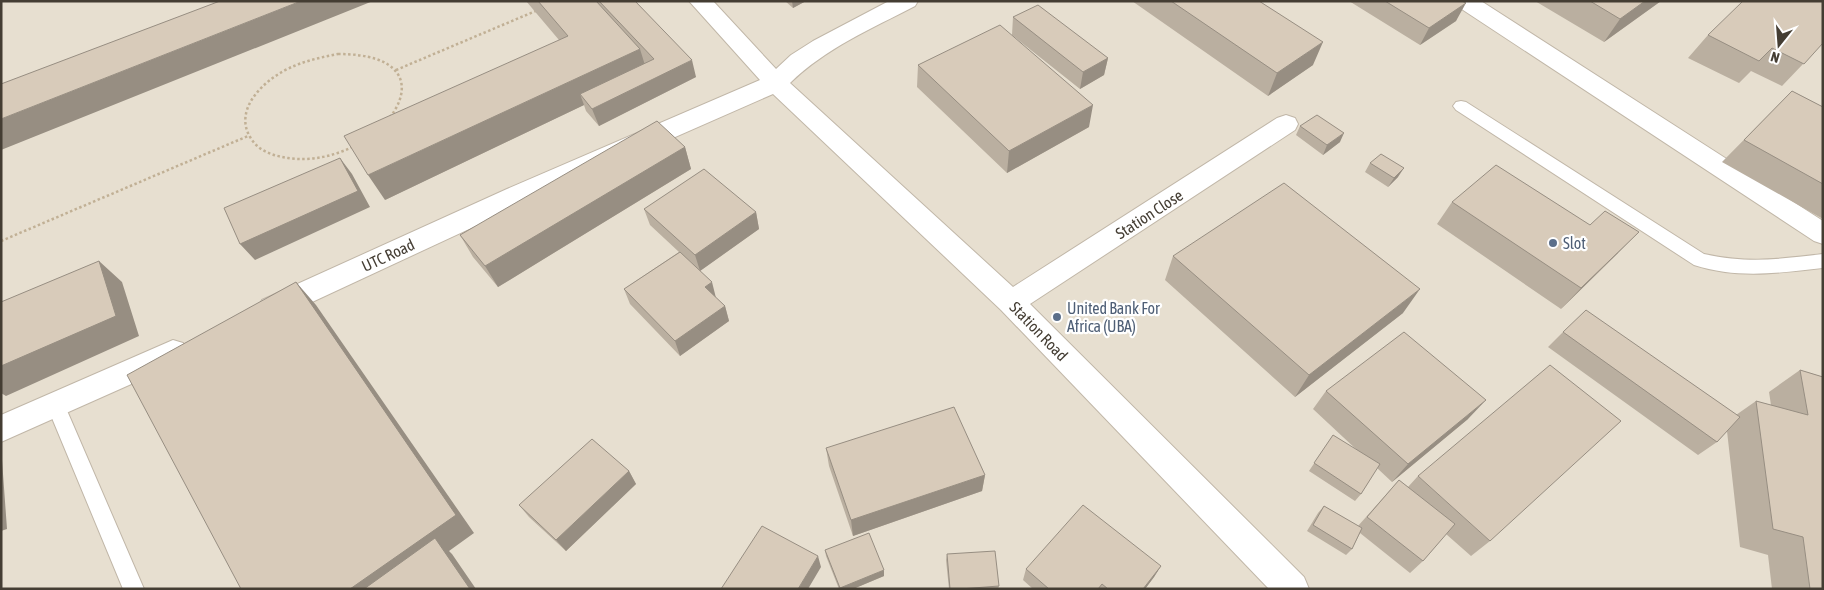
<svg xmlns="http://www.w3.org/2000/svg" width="1824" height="590" font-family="'Asap Condensed',sans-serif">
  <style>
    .residential { fill: #e7dfd0 }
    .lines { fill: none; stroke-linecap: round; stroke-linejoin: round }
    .lane-casing { stroke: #c1b7a8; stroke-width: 2 }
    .street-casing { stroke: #c1b7a8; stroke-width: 2 }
    .path { stroke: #c1b095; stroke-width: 2.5; stroke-dasharray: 2.5 2.5; stroke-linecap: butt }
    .lane { fill: #fff; fill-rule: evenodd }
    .street { fill: #fff; fill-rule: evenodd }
    .wall { fill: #baafa0 }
    .shaded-wall { fill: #978e82 }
    .building { fill: #d8cbba; stroke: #978e82 }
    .service-dot { fill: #5c6f8a; stroke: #fff; stroke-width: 2 }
    .labels { text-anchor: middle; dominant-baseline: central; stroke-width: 4.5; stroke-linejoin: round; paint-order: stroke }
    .street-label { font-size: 16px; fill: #443d33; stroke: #fff }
    .service-label { font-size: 16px; fill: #4e5e75; stroke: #fff; text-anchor: start }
  </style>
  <rect width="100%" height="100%" fill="#f3ede2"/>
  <!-- residential -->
  <path class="residential" d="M1,1h1822v588h-1822z"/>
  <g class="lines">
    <defs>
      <path id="lane" d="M1461,101l5,1 238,152c46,10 74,5 119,0v14c-44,5 -86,11 -129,-3l-238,-155 -3,-4 3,-4z
        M56,398l7,2 2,6 79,183h-21l-76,-183 2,-6z"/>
      <path id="street" d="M689,1h24l63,68 15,-14 22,-14 76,-40h29l-3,5c-44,23 -89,42 -125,77l223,204 264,-169 9,-3 9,3 3,6 -3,6 -265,174 274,273 5,12h-40l-268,-279 -228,-216 -248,109 -243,113 -10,3 -10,-3 -4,-8 4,-8 245,-111 253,-109z
        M1454,1h27l342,220v23l-9,-3 -357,-235z
        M173,340l10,3 4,9 -4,9 -182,81v-27z"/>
    </defs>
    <!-- lane casing -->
    <use href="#lane" class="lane-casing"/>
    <!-- street casing -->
    <use href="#street" class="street-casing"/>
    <!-- path -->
    <path class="path" d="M338,54c127,0 40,117 -50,104 -13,-2 -28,-6 -36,-18 -22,-31 15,-63 42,-74 14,-6 29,-9 44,-12z
      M396,70l142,-60
      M1,241l247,-105"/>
    <!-- lane -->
    <use href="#lane" class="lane"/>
    <!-- street -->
    <use href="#street" class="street"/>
  </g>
  <!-- wall -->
  <path class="wall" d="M526,1h70l1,1v-1h38l61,76 -97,49 -13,-15 -2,-6 -199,95 174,-160z
    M785,1h21l-13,7z
    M1132,1h127l54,64 -45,31z
    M1349,1h113l-6,20 -36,24z
    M1535,1h126l-57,41z
    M1013,17l95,41 -4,17 -24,14 -68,-54z
    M1708,35l115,8 -41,43 -31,-15 -12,12 -51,-25z
    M918,65l171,62 -82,46 -90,-86z
    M1792,91l31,16v112l-101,-57z
    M1300,126l40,16 -17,13 -27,-20z
    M685,147l6,22 -193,118 -25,-30 -13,-22z
    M1370,163l28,14 -10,10 -23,-15z
    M1452,202l166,51 -57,56 -124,-85z
    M644,209l112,3 3,17 -59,42 16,27 9,8 4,15 -49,35 -50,-52 -6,-15 55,-37 -29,-27z
    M1173,256l230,57 -108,84 -130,-117z
    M1563,332l173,83 20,-14 15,4 -2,-13 31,-22 23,7v212h-51l-4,-34 -28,-8 -13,-116 -10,11 -19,13 -150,-108z
    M1326,391l142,28 -76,63 -15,-14 -16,26 -6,7 -46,-30 24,-36 25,16 -45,-42z
    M826,448l159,27 -3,16 -129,45 -24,-70z
    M629,471l7,13 -70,67 -37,-34 -10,-12z
    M1418,476l72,65 -19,15 -25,-22 -23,27 -13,12 -50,-40 -8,16 -6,6 -39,-24 11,-18 6,-7 34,20 41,-46 9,7z
    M825,550l59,26 -31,13h-14l-13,-33z
    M947,554l52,32 -1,3h-49l-3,-29z
    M1161,566l-7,11 -9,12h-112l-10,-9 3,-11z"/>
  <!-- shaded-wall -->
  <path class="shaded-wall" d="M301,1h72l-372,149v-31z
    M792,1h14l-13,7z
    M1645,1h16l-57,41 16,-23z
    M1466,3l-10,18 -36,24 9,-17z
    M1323,42l-10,23 -45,31 9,-23z
    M640,49l8,26 -68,19 4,11 -199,95 -17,-25z
    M1108,58l-4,17 -24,14 3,-17z
    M692,60l4,17 -97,49 -7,-17z
    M1093,105l-4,22 -82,46 2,-22z
    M1344,133l-4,9 -17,13 4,-10z
    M685,147l6,22 -193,118 -13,-21z
    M340,158l12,16 18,33 -115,53 -15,-16z
    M1404,168l-6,9 -10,10 6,-9z
    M756,212l3,17 -59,42 -5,-16z
    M1639,232l-21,21 -57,56 20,-21z
    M99,261l23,21 17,54 -133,60 -5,-3v-27z
    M296,282l20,23 158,228 -25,18 3,3 24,35h-126z
    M712,282l4,16 -11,-11z
    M1420,289l-17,24 -108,84 14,-22z
    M725,306l4,15 -49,35 -5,-15z
    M1486,400l-18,19 -76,63 16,-18z
    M1,459l1,1 5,69 -6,2z
    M629,471l7,13 -70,67 -10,-11z
    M985,475l-3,16 -129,45 -2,-16z
    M818,556l3,11 -13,22h-10z
    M1161,566l-7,11 -9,12h-2z
    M884,570v6l-31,13h-13v-1z"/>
  <!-- building -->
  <path class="building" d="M220,1h81l-300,118v-35z
    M538,1h58l44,48 -272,126 -24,-39 224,-100z
    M599,1h36l57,59 -100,49 -12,-15 74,-35z
    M1171,1h88l64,41 -46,31z
    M1385,1h77l4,2 -37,25z
    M1590,1h55l-25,18z
    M1743,1h80v42l-19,21 -32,-16 -13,13 -51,-26z
    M1038,5l70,53 -25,14 -70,-55z
    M1000,25l93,80 -84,46 -91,-86z
    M1792,91l31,16v77l-79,-44z
    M1317,115l27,18 -17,12 -27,-19z
    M657,121l28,26 -200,119 -25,-31z
    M1381,154l23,14 -10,10 -24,-15z
    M340,158l18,33 -118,53 -16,-36z
    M1496,165l94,60 15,-14 34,21 -58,56 -129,-86z
    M704,169l52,43 -61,43 -51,-46z
    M1284,183l136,106 -111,86 -136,-119z
    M680,252l32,30 -7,5 20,19 -50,35 -51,-52z
    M99,261l17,55 -115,50v-64z
    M296,282l160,233 -106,74h-109l-114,-214z
    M1586,310l154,107 -23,25 -154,-110z
    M1404,332l82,68 -78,64 -82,-73z
    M1550,365l71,56 -131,120 -72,-65z
    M1800,370l23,7v212h-13l-7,-52 -30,-8 -17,-128 52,14z
    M954,407l31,68 -134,45 -25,-72z
    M1333,435l47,29 -19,30 -47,-31z
    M592,439l37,32 -73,69 -37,-35z
    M1399,480l56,44 -32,37 -56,-44z
    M1083,505l78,61 -18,23h-35l-6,-5 -4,5h-49l-23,-20z
    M1324,506l38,22 -10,21 -39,-24z
    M762,526l56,30 -20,33h-77z
    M869,533l15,37 -44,18 -15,-38z
    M435,538l35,51h-106z
    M995,551l4,35 -39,3h-10l-3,-35z"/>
  <!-- markers -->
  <g class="service-dot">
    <circle cx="1553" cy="243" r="5"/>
    <circle cx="1057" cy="317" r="5"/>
  </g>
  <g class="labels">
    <!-- street labels -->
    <g class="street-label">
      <text transform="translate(1149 214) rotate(-33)">Station Close</text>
      <text transform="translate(388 255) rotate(-25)">UTC Road</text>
      <text transform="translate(1039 331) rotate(46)">Station Road</text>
    </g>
    <!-- service labels -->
    <g class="service-label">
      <text x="1563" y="243">Slot</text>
      <text x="1067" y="308">United Bank For<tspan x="1067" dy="18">Africa (UBA)</tspan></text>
    </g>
  </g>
  <!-- border -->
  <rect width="1824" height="590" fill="none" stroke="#443d33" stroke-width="5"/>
  <!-- north arrow -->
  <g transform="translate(1779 45) rotate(197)" stroke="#ffffff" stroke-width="4" paint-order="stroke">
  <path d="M0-4L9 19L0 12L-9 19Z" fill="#443d33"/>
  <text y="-8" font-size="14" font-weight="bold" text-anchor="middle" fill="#443d33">N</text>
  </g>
</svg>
